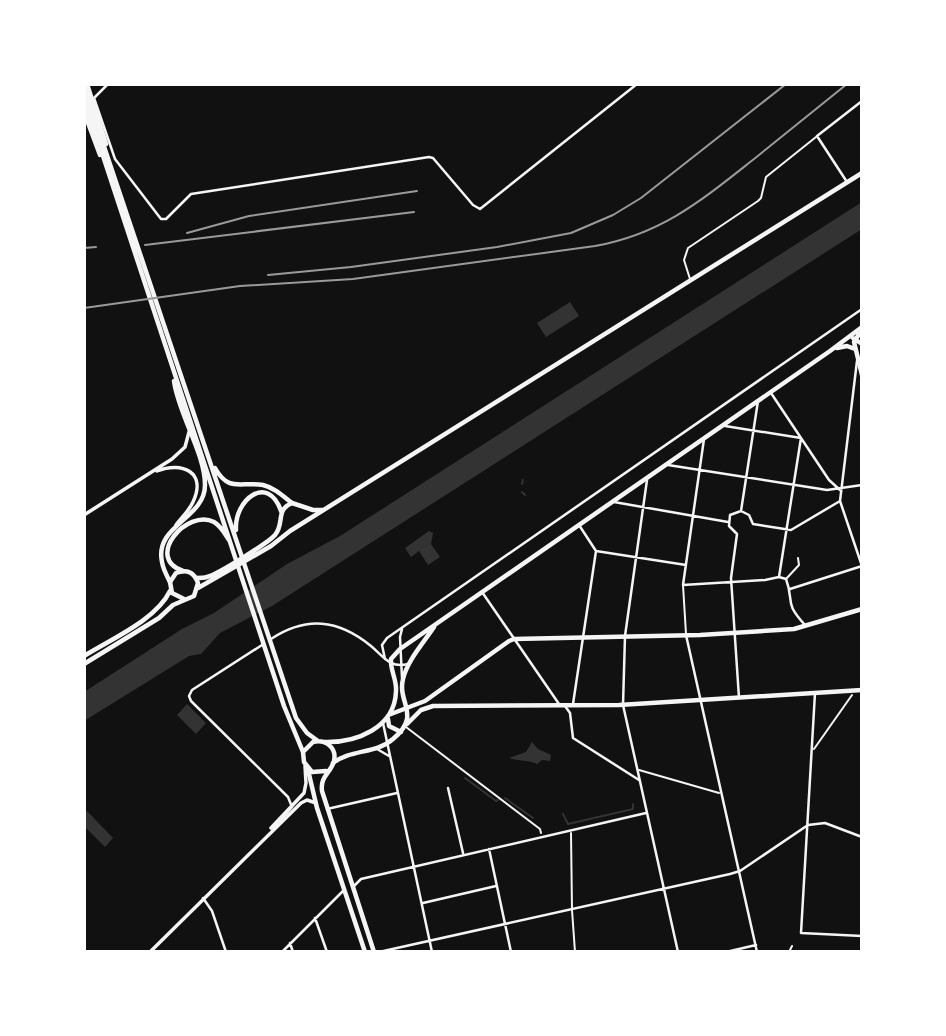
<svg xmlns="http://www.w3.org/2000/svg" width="946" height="1036" font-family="'Space Grotesk',sans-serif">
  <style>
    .water { fill: #333 }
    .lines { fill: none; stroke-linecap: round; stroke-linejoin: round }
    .stream { stroke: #333; stroke-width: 2 }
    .service { stroke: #f5f5f5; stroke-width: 2 }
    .pedestrian { stroke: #f5f5f5; stroke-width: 2 }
    .minor { stroke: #f5f5f5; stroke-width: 2.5 }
    .tertiary { stroke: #f5f5f5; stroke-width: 3.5 }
    .secondary { stroke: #f5f5f5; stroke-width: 4.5 }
    .primary { stroke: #f5f5f5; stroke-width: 4.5 }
    .trunk { stroke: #f5f5f5; stroke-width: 4.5 }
    .rail { stroke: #9a9a9a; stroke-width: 2 }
  </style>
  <rect width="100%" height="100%" fill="#111"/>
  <!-- water -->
  <path class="water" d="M862,202v27l-590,377 -52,27 -19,21 -12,2 -105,65v-29l98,-63 32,-16 73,-49 53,-28z
    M570,302l9,14 -33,21 -9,-14z
    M429,531l4,2 -2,11 9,13 -12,8 -9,-14 -8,6 -6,-9z
    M187,704l19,19 -10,11 -19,-19z
    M532,742l6,7 13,6 -1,6 -8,-1 -5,4c-9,-4 -18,-3 -28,-6l17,-6z
    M87,811l26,27 -8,9 -21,-21v-11z"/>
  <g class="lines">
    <!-- stream -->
    <path class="stream" d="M522,484l1,-4
      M522,492l3,3
      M465,778l31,23 2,-1
      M505,798l28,20
      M563,814l5,10 65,-15v-5"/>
    <!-- service -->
    <path class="service" d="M690,279l-6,-19 4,-12 70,-47 3,-3 5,-21 50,-40
      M786,579l13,-14 -1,-7"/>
    <!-- pedestrian -->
    <path class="pedestrian" d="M683,585l3,49
      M406,727l134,102 1,4
      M814,749l38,-54
      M639,770l80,23
      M571,833l1,77 3,42
      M789,952l3,-6"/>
    <!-- minor -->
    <path class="minor" d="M108,84l-14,14 21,61 46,60h5l25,-25 238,-37 4,1 40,47 7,4 157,-125
      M847,182l-30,-46 45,-35
      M857,361l-17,140 22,65
      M771,393l58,87 11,10
      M725,426l76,12 -22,139
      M704,439l-21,146 82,-5 14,-3
      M668,465l159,25 35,-5
      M647,480l-22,156 -2,69 55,247
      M614,502l114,20
      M741,511l17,-110
      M596,551l90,14
      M779,577l7,2c9,24 -3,22 19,46
      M790,589l72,-23
      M482,592l77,112
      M686,635l71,317
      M271,639c35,-23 67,-20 100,7 12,10 19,23 37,18
      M262,645l-70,45 -3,6 2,5 97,96 4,10 -12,14
      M385,659l-3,-14 5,-7 475,-329
      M402,678l-2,-41 2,-8
      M815,693l-14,240 61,3
      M739,698l-8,-120 6,-44 -8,-8 1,-11 11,-4 8,4 4,9 38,6 49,-29
      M573,704l23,-153 -17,-26
      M565,706l5,7 3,25 66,42
      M383,723l49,229
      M377,749l12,7
      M448,788l15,65
      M327,809l70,-16
      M489,849l22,103
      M353,887l8,-8 285,-66
      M203,898l9,13 14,41
      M423,903l73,-17
      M315,918l12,34
      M290,943l3,9
      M282,952l62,-62
      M379,952l351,-78 10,-3 68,-46 17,-2 37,14
      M726,952l30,-7"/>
    <!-- tertiary -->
    <path class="tertiary" d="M157,471c25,-10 50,1 36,31 -4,9 -12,16 -17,23
      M84,515l88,-56 13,-12 4,-15
      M271,828l33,-35 2,-10 -1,-17
      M150,952l151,-149 6,-3 9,3"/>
    <!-- secondary -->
    <path class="secondary" d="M391,714l34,-13 84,-60 5,-2 186,-4 94,-6 68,-20
      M407,724l14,-14 12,-4 186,-1 243,-15"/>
    <!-- primary -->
    <path class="primary" d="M861,331l-7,11 8,33
      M853,338l9,6
      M837,348l10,-2 8,3
      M196,578c4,0 8,0 11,-1 11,-3 61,-34 68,-42 10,-12 0,-25 17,-32l21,7h10
      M198,588l73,-42 19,-15 572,-358
      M84,656c27,-17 72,-36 86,-65
      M84,664l75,-46 14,-13 21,-9 4,-13c-4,-11 -11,-14 -22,-10l-6,9 2,11 12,6
      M388,719l1,7 12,6
      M324,742c32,1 71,-14 72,-51 1,-11 -6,-21 -5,-32l9,-10 430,-298 32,-24
      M333,763c18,-14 43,-9 60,-24 29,-24 4,-36 10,-60 4,-18 21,-37 31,-52"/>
    <!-- trunk -->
    <path class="trunk" d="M87,84l19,60
      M84,87l212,631 11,15 11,8
      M84,98l200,608 19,46
      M84,112l16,43
      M215,468c14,25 26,13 48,17 12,3 20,11 29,18
      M236,530c-2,-30 32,-57 45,-19
      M183,571c-39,-13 4,-63 31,-49 7,4 11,12 15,18
      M170,582c-3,-6 -7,-13 -8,-20 -8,-37 43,-43 43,-77 0,-32 -27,-72 -31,-104
      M308,770l9,38 48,144
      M326,771l-14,1 -8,-10 -1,-10 10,-10c12,-3 24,5 21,19 -3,12 -14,15 -12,30l52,161"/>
    <!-- rail -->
    <path class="rail" d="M187,233l62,-17 168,-25
      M145,245l269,-33
      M84,248l12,-1
      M268,275l83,-8 146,-20 74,-14 42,-18 28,-17 145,-114
      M84,308l156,-22 113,-7 242,-33c67,-12 107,-46 159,-87 31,-25 62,-50 93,-75"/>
  </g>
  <!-- border -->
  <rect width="946" height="1036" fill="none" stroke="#ffffff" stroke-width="172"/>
</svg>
